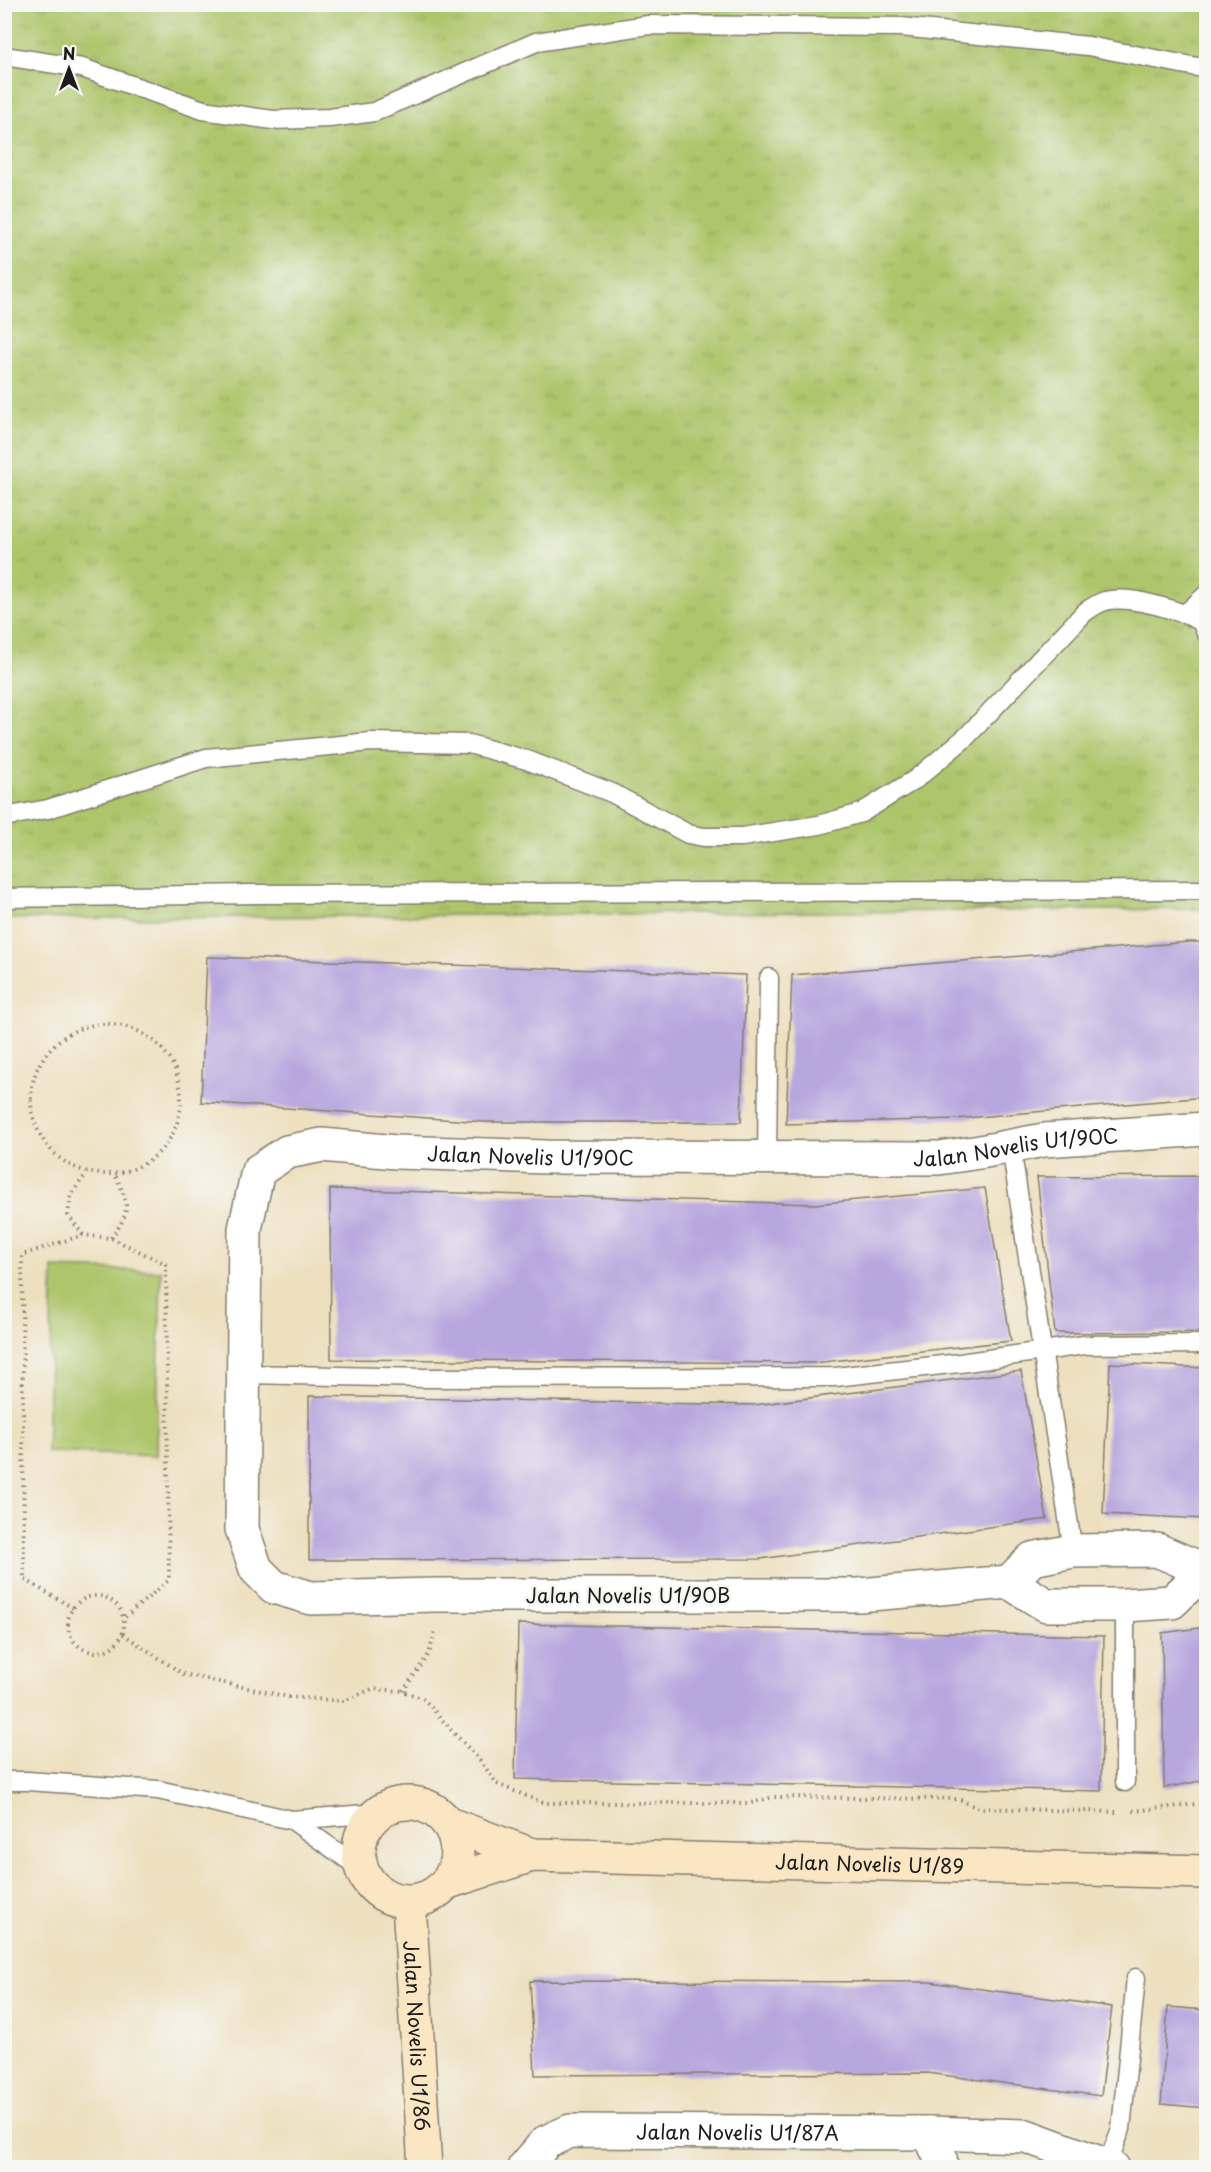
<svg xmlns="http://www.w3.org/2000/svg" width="1211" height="2172" font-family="'Playpen Sans',sans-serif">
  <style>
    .grass { fill: url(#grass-tufts); stroke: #647144; stroke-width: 1.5 }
    .garden { fill: #adc66c; stroke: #647144; stroke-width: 1.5 }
    .building { fill: #b8a6de }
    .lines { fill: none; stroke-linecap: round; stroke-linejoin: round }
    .lane-casing { stroke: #847e6e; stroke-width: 21 }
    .street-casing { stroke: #847e6e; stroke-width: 36 }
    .secondary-casing { stroke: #847e6e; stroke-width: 36 }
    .path { stroke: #847e6e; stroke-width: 4; stroke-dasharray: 1.5 4.5; stroke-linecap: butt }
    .lane { stroke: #fff; stroke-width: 18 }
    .street { stroke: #fff; stroke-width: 33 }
    .secondary { stroke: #fbe6c4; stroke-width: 33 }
    .labels { text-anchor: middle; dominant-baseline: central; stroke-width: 5; stroke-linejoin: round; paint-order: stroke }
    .street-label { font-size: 20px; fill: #1c1c1c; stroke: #f6f6f2 }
  </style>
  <defs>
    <pattern id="grass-tufts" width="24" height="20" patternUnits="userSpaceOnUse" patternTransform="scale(1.5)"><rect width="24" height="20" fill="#adc66c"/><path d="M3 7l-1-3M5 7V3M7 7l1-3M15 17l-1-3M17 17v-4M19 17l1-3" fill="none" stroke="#94aa5d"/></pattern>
  </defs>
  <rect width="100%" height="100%" fill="#f6f6f2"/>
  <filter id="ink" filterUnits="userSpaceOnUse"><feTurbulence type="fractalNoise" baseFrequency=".0167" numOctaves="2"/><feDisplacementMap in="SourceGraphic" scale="12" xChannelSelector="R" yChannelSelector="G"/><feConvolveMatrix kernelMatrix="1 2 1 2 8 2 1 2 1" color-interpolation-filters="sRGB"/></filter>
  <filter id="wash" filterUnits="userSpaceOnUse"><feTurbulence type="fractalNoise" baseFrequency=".008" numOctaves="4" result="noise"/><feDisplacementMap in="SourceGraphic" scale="24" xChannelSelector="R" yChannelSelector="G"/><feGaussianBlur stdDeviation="1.35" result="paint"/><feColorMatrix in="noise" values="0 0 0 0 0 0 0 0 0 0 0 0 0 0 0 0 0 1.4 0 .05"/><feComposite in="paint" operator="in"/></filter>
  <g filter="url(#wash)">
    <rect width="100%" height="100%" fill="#ede0bf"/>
    <!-- grass -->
    <path class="grass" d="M4,5h1202v904l-1201,10z"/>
    <!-- garden -->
    <path class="garden" d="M53,1268l108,3 -5,185 -109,-4z"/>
    <g id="blocks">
      <!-- building -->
      <path class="building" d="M1189,942h17v155l-251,22 -169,5 6,-149z
        M207,957l539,18 -5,147h-256l-284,-20z
        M1206,1176v156l-151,1 -18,-156z
        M985,1188l26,153 -197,22 -483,-4 -1,-170 484,15z
        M1110,1363l96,5v151l-103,-5z
        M1021,1371l26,148 -287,40 -451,1v-164l445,9z
        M518,1624l586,12 -3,155 -586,-12z
        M1206,1627v153l-42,8 -2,-155z
        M530,1981l400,1 182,25 -11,89 -174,-23 -392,2z
        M1168,2007l38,3v98l-45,-4z"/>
    </g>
  </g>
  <g filter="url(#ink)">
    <use href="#blocks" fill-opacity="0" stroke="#847e6e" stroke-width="1.5"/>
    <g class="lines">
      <defs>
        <path id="lane" d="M4,56l78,12 121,42 70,10 57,-2 44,-6 162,-70 112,-17 253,2 187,19 109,21 9,-1
          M1185,614l21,-19
          M4,817l44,-8 158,-51 165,-16 98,2 58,16 85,33 76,41 16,3h38l77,-12 42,-12 55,-34 50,-42 119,-125c6,-4 13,-9 20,-11 26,-6 72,9 96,20l5,12
          M4,898l250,-4 952,-4
          M1011,1147l62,404
          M767,1158l2,-180
          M243,1374l182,4 410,-1 125,-14 124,-18 122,-1
          M1125,1605v177
          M4,1781h23l131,9 134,30 86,-7
          M292,1820l69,49
          M1106,2168l15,-39 15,-151"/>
        <g id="street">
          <path id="s1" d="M1204,1571l-32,31 -47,3h-79l-37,-23 -150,13h-423l-125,3 -37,-11 -18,-18 -14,-40 3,-300 13,-58 29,-19 35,-7 74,7 150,5 393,1 41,-6 64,-12 162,-11"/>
          <path d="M1009,1582l23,-23 41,-8 84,-1 49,21"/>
          <path d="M929,2133l11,24 1,11"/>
          <path id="s2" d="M524,2168l22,-26 24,-11 359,2 97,3 87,32"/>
        </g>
        <g id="secondary">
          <circle cx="408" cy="1852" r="49"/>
          <path d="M449,1824l83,31"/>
          <path id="s3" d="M448,1882l84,-27 674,17"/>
          <path id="s4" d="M409,1902l16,266"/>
        </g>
      </defs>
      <!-- lane casing -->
      <use href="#lane" class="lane-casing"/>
      <!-- street casing -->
      <use href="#street" class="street-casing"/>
      <!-- secondary casing -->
      <use href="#secondary" class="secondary-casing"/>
      <!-- path -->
      <path class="path" d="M31 1099a75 75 0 1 1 150 0a75 75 0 1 1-150 0Z
        M83,1235l-15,-20 3,-21 16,-21
        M111,1238c21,-28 18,-34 3,-65
        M68 1624a28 28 0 1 1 56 0a28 28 0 1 1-56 0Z
        M73,1608l-49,-29 -2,-324 61,-20 28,3 55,26 3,316 -45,38
        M123,1634l60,40 106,23 55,4 28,-12 31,2 21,8 27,31 28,29 18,25 47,19h207l22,-6 185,2 20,9 138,4
        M403,1691l26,-37 6,-23
        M1133,1811l73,-8"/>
      <!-- lane -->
      <use href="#lane" class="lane"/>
      <!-- street -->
      <use href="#street" class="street"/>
      <!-- secondary -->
      <use href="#secondary" class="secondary"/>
    </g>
  </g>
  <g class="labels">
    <!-- street labels -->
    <g class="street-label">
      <text stroke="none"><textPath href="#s1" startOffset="2144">Jalan Novelis U1/90C</textPath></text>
      <text stroke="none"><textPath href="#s1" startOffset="1658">Jalan Novelis U1/90C</textPath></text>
      <text x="628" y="1595">Jalan Novelis U1/90B</text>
      <text stroke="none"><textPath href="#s3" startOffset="426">Jalan Novelis U1/89</textPath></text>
      <text stroke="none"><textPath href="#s4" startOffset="134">Jalan Novelis U1/86</textPath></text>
      <text stroke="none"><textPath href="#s2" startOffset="228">Jalan Novelis U1/87A</textPath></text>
    </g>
  </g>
  <!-- margin -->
  <rect width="1211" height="2172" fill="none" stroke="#f6f6f2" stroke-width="24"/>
  <!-- north arrow -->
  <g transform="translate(69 69)" stroke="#f6f6f2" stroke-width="4.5" paint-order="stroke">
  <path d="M0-4.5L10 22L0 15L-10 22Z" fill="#1c1c1c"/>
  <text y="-9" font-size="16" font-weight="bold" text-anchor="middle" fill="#1c1c1c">N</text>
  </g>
</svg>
